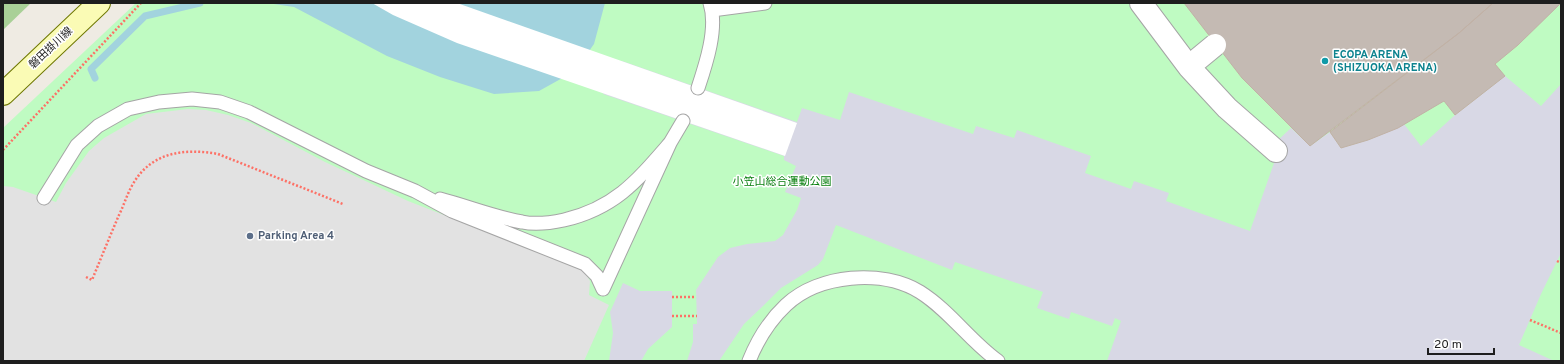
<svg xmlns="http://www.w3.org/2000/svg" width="1564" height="364" font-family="Overpass,'Noto Sans JP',sans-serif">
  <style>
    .forest { fill: #a9d097 }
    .park { fill: #bffbc2 }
    .parking { fill: #e2e2e2 }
    .plaza { fill: #d8d8e5 }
    .water { fill: #a2d3de }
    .pier { fill: #fff }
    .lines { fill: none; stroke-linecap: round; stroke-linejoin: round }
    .stream { stroke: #a2d3de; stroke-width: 7 }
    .building { fill: #c4bab3; stroke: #c1b1a5 }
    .lane-casing { stroke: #a5a5a5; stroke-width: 15 }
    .street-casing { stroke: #a5a5a5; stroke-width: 24 }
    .secondary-casing { stroke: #6f7802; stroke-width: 24 }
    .path { stroke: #fd7166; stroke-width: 2.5; stroke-dasharray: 2 2; stroke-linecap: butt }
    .lane { stroke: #fff; stroke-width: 13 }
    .street { stroke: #fff; stroke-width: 22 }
    .secondary { stroke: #fafbb5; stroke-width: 22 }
    .street-bridge-casing { stroke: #a5a5a5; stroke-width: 24; stroke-linecap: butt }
    .street-bridge { stroke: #fff; stroke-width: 22 }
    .culture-dot { fill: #0f9aa8; stroke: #fff; stroke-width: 1.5 }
    .service-dot { fill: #5c6f8a; stroke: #fff; stroke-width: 1.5 }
    .labels { text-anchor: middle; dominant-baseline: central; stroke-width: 3; stroke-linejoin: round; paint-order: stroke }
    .street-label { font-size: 11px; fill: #1e1e1e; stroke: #fff }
    .culture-label { font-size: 11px; font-weight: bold; fill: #0d838f; stroke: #fff; text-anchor: start }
    .park-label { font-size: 11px; fill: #087f0e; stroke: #fff }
    .service-label { font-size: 11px; font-weight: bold; fill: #4e5e75; stroke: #fff; text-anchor: start }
  </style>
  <rect width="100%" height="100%" fill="#efebe3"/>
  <!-- forest -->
  <path class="forest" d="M3,3h28l-28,27z"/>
  <!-- park -->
  <path class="park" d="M136,3h1425v358h-1558v-233z"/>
  <!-- parking -->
  <path class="parking" d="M188,109l18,1 22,5 23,8 74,39 83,39 175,68 7,12 -1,14 20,10 -25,56h-581v-175l10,1 43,15 10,-19 23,-32 15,-13 42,-24z"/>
  <!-- plaza -->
  <path class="plaza" d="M622,61l175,61 5,-14 38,12 9,-28 124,42 3,-8 38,12 3,-8 74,26 -6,17 46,16 3,-8 35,12 -3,8 84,30 24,-68 3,-22 14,-13 19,18 20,-14 11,16 27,-8 36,-16 17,22 34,-31 50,-39 36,30 20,-22v169l-20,41 -22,51 33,15 -1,1h-444l14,-40 -6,-3 -3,8 -41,-14 -2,7 -32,-11 6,-16 -88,-30 -3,8 -116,-45 -13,34 -5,6 -37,23 -18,18 -19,18 -25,37h-32l6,-19v-18h4l-1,-34 22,-33 12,-9 17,-4 28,-3 8,-6 14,-25 4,-12 -16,-6 11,-26 -12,-6v-4l-181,-62z
    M623,283l17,8h32v36l-24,22 -7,12h-32l4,-28 -3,-21z"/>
  <!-- water -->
  <path class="water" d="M267,3h338l-11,41 -12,17 -16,15 -27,15 -45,3 -54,-17 -53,-21 -93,-49z"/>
  <!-- pier -->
  <path class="pier" d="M372,3h85l340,120 -12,33 -328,-113 -64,-28z"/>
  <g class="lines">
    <!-- stream -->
    <path class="stream" d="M95,78l-4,-9 54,-53 55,-13"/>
  </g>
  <!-- building -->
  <path class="building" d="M1184,3h309l-34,30 -149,113 -68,-68z
    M1493,3h68l-43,42 -23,19 10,12 -50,39 -11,-14 -46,27 -30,12 -27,8 -11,-16 129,-99z"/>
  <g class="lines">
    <defs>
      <path id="lane" d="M712,10l53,-7
        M698,88c8,-24 20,-60 12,-85
        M44,198l33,-53 21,-19 30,-17 31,-7 33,-3 28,3 29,10 117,59 49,20 37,20 133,53 12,12 6,13
        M440,199c27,7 54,18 82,23 14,3 28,1 42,-2 51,-12 73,-39 106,-77
        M603,289l67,-146 13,-22
        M749,361c8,-20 21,-41 37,-56 33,-31 96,-36 134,-13 30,19 50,49 78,69"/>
      <path id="street" d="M1141,3l48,64 38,41 49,43"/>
      <path id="secondary" d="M3,94l96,-91"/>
    </defs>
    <!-- lane casing -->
    <use href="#lane" class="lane-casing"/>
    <!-- street casing -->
    <use href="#street" class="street-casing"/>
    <!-- secondary casing -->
    <use href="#secondary" class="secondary-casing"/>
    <!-- path -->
    <path class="path" d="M3,150l138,-147
      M1557,261l4,2
      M86,277l6,3c9,-22 18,-44 27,-65 5,-10 8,-21 14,-31 18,-32 52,-36 85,-30l125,50
      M672,297h24
      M672,316h25
      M1530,320l31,13"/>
    <!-- lane -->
    <use href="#lane" class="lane"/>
    <!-- street -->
    <use href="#street" class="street"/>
    <!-- secondary -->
    <use href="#secondary" class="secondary"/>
    <defs>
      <path id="street-bridge" d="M1198,59l17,-14"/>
    </defs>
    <!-- street-bridge casing -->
    <use href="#street-bridge" class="street-bridge-casing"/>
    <!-- street-bridge -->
    <use href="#street-bridge" class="street-bridge"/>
  </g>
  <!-- markers -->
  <circle class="culture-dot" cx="1325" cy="61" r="4"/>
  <circle class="service-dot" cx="250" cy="236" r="4"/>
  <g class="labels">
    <!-- street labels -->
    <g class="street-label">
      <text transform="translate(51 48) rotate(-43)">磐田掛川線</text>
    </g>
    <!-- culture labels -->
    <g class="culture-label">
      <text x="1333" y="55">ECOPA ARENA<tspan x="1333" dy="13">(SHIZUOKA ARENA)</tspan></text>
    </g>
    <!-- park labels -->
    <g class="park-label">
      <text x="782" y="182">小笠山総合運動公園</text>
    </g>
    <!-- service labels -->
    <g class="service-label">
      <text x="258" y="236">Parking Area 4</text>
    </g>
  </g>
  <!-- border -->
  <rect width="1564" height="364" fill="none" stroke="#1e1e1e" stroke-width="8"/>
  <!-- scale -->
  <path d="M1428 348v6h66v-6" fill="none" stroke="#1e1e1e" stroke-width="2"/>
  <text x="1434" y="348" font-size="12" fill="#1e1e1e" stroke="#ffffff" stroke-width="3" paint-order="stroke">20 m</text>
</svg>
